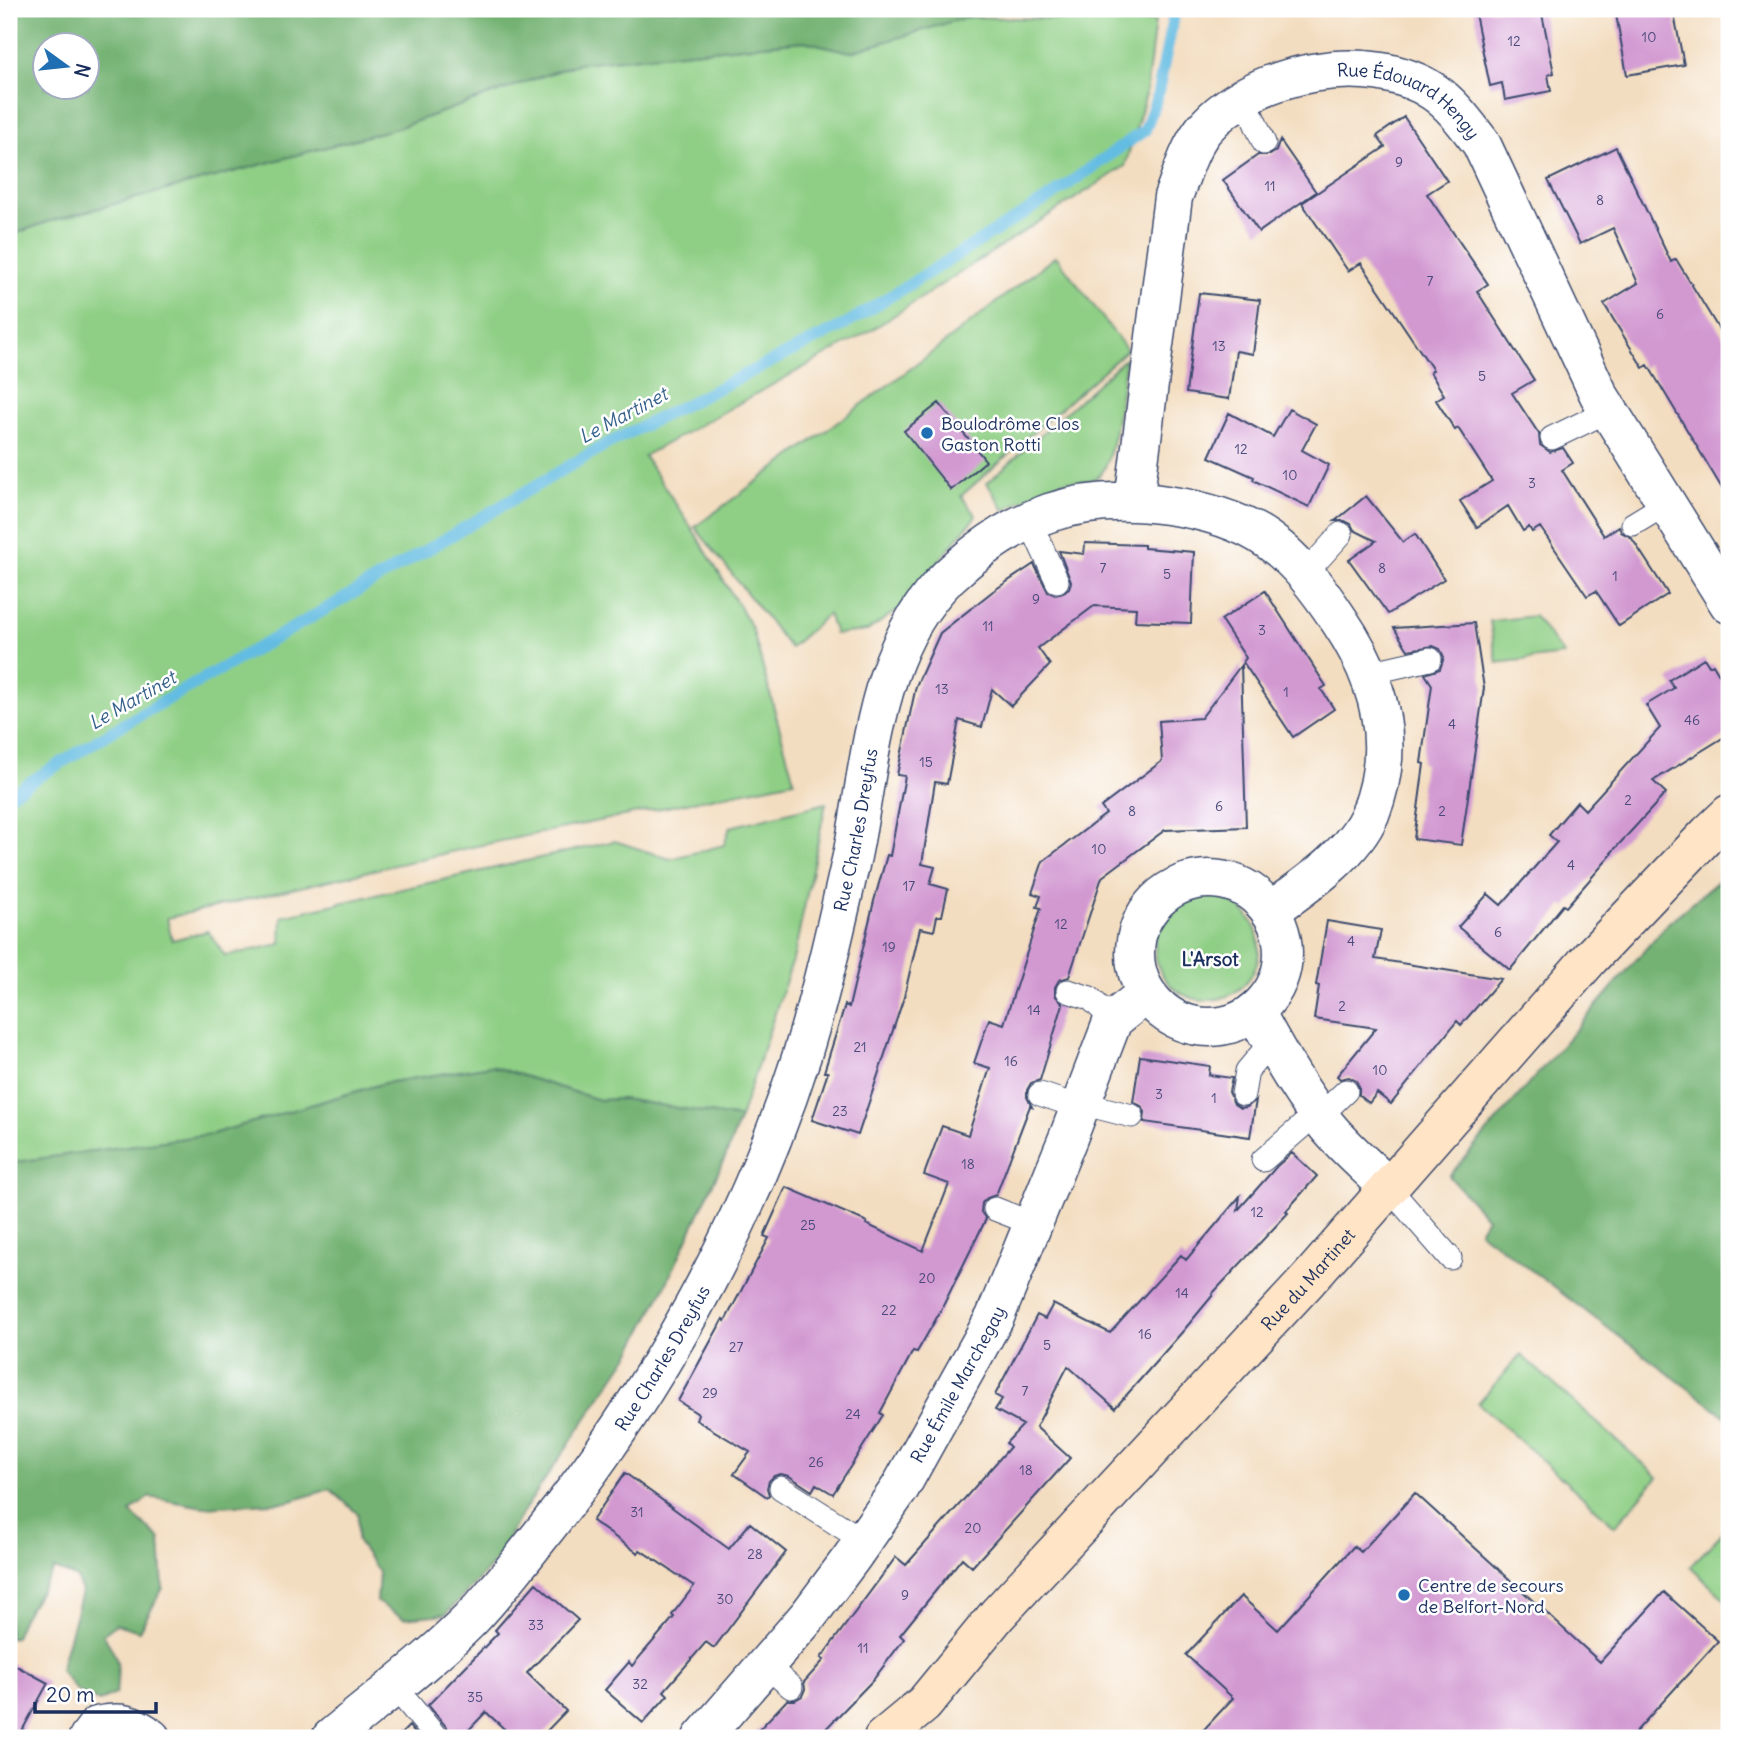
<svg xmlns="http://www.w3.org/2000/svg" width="1738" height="1747" font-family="Delius,sans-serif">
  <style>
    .green { fill: #8fcf85; stroke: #557f72; stroke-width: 2 }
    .forest { fill: #73b272; stroke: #477068; stroke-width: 2; fill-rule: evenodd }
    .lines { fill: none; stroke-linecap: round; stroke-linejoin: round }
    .stream { stroke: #64bce2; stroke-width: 12 }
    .building { fill: #d299d1 }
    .service-casing { stroke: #3b496d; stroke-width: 25 }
    .minor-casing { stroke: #3b496d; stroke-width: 41 }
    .secondary-casing { stroke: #3b496d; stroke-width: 41 }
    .service { stroke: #fff; stroke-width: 23 }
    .minor { stroke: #fff; stroke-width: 38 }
    .secondary { stroke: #ffe4c6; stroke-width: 38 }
    .poi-dot { fill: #1f6fb2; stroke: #fff; stroke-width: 2.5 }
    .labels { text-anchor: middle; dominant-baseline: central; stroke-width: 5; stroke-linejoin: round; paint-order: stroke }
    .number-label { font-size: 14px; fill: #494a7b }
    .street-label { font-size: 18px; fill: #1b2f5e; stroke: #fff }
    .poi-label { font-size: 18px; fill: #1b2f5e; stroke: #fff; text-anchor: start }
    .water-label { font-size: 19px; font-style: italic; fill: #35608c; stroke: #fff }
    .neighbourhood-label { font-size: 19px; font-weight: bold; fill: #1b2f5e; stroke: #fff }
  </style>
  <rect width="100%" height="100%" fill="#fff"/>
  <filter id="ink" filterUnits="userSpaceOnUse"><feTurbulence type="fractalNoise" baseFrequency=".0143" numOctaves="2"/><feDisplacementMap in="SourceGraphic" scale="14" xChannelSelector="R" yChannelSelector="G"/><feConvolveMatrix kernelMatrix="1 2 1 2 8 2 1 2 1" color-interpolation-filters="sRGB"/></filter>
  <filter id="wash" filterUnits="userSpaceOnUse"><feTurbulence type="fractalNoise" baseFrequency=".00686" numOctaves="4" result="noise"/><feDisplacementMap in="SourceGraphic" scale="28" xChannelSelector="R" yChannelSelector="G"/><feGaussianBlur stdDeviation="1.57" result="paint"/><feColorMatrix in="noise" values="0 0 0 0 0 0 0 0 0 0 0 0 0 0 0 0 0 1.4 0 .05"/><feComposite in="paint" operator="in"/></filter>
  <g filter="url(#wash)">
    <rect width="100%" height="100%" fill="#f3ddc0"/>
    <!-- green -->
    <path class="green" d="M967,17l188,4 -9,73 -21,72 -252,163 -229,127 51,77 57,95 42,153 -322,66 -305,71 5,22 36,-9 17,25 56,-12 1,-28 333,-75 55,18 54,-14 6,-18 96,-24 -32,153 -54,162 -118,-19 -22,1 -109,-34 -106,17 -173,51 -203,29v-927l38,-14 350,-94 182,-65 225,-22 47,11z
      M1056,256l71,94 -166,146 15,20 -77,93 -32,22 -32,3 -7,-20 -38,34 -95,-121 226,-166z
      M1126,358c-4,22 -12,104 -26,117 -11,10 -29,3 -42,8 -18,6 -36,18 -54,27l-17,-27z
      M1534,616l30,39 -67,8 -7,-42z
      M1155 948a52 52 0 1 1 104 0a52 52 0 1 1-104 0Z
      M1521,1355l137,122 -43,49 -137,-123z
      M1723,1532l6,6v65l-39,-36z"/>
    <!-- forest -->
    <path class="forest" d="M9,9h963l-5,8 -116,35 -47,-11 -225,22 -182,65 -350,94 -38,14zM46,46h42v42h-42z
      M1729,872v547l-250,-188 8,-13 -38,-42 219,-253z
      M491,1066l108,34 23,-1 118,19 -13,35 -62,134 -34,65 -112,166 -23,43 -50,53 -43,4 -26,-16 2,-30 -22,-31 1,-27 -28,-25 -42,13 -85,5 -54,-10 -19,15 30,27 3,49 -24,43 -23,-7 -13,11c17,25 16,28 13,58l-17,9 -21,-10 -18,-22 22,-78 -6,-15 -22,-8 -31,49 -8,19 -6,1v-475l203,-29 173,-51z"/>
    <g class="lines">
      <!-- stream -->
      <path class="stream" d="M9,795l115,-71 209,-119 272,-160 239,-120 203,-126 98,-69 12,-33 18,-88"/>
    </g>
    <g id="blocks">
      <!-- building -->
      <path class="building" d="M1474,9h67l13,64 -6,2 3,16 -46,9 -3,-17 -12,3z
        M1615,9h58l11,56 -57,10z
        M1404,117l43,64 -20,13 61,90 -11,7 57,89 -22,13 27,41 1,11 10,7 13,-4 10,15 -11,7 42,66 15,-10 2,6 10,5 37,57 -49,32 -23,-35 -9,5 -47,-69 -8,5 -3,-5 -6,4 -15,-25 -31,21 -17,-26 32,-20 -34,-53 -3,2 -19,-30 8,-5 -14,-23 3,-2 -72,-107 -13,8 -46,-68 83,-56 -8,-11z
        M1280,140l36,52 -57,40 -36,-52 35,-25h12l6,-4z
        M1616,147l55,115 5,-3 53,87v154l-81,-135 -5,3 -39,-64 34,-21 -25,-55 -33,16 -32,-64z
        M1199,293l61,7 -7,54 -17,-3 -7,48 -43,-6z
        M939,403l47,58 -35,29 -47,-59z
        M1289,409l27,15 -14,26 27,15 -20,42 -56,-27 1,-3 -45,-20 20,-44 44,24z
        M1366,496l37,46 12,-8 29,45 -56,35 -39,-54 27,-19 -22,-11 -3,-6 -6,-3h-10z
        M1085,543l59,2v3l50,4 -3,71 -56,-2 1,-13 -42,-2 -56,42 12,17 -39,41 -19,-17 -10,38 -23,-7 -12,64 -12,-2 -13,82 13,3 -5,17 18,5 -6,27h-5l-3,15 -14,-3 -16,69 -46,138 -46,-15 16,-48h-4l21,-67 4,2 25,-106 13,-46 3,1 15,-80 -8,-1 19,-89 24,-53 53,-42 41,-27 14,28 7,3 8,-2 6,-5 2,-6 -12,-31 25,3z
        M1265,591l61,95 -5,3 13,20 -41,28 -50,-75 3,-4 -25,-38z
        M1474,623l10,65 -23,157 -47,-6 10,-75 -3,-1 11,-78 -7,-11 15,-5 4,-12 -4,-8 -7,-3 -25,4 -14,-22z
        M1704,658l5,8 4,-2 16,27v43l-76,47 13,12 -55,60 1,1 -46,53 -3,-2 -53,65 -52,-43 30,-33 13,11 56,-63 -8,-7 28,-33 8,8 75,-82 -14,-23 28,-17 -5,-8z
        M1241,665l5,162 -81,3 -63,47 -33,100 -10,3 -4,7v8l8,9 -23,76 -9,3 -4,7v7l5,10 -2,-1 -34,89 -9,3 -5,5 -1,9 5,7 -46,93 -23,40 -4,-1 -33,62 3,2 -50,79 -17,-10 -4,7 -23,-15 -8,-2 -7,2 -5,5 -2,7 2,7 -2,2 -33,-23 16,-22 -54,-32 2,-6 -20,-13 45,-82 2,2 44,-83 -5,-2 22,-49 81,35 -1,2 57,27 26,-67 -25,-9 18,-49 26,9 22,-67 -16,-5 15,-44 15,5 37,-116 -4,-1 4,-11 -9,-3 11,-32 63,-47 -5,-7 61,-46 -3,-40 42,-3z
        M1327,921l54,9 -6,29 126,20 -40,46 -4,-4 -66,83 -14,-11 -8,10 -10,-8v-8l-3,-6 -7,-4 -9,2 -3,-3 39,-48 -62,-9 5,-33 -3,-1z
        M1140,1056l70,10 -1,9 23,3 -3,14 5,12 6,4 7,-1 9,-7 -6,37 -106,-15 1,-10 -4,-6 -8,-4z
        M1292,1153l25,23 -31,35 2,2 -76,81 1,1 -29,35 -69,78 -47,-42 -32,61 34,31 -98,109 -10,-9 -62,77 4,4 -31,41 -56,58h-66l36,-38h8l7,-4 3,-7 -1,-7 20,-22 -3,-2 75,-101 10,8 104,-118 -4,-4 17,-18 -28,-15 7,-11 -7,-4 42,-80 8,4 8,-15 57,29 71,-78 5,5 54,-64 -2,14 39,-44z
        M625,1473l104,76 21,-26 36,29 -72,96 -8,-6 -42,49 4,4 -25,28 -38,-33 24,-28 3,4 42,-49 -2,-2 22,-29 -54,-36 -2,3 -46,-32z
        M1415,1493l185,169 64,-70 54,49 -88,97h-434l37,-40 -47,-43 55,-59 37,34 76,-84 7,6z
        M536,1583l42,37 -51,53 39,38 -26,27h-26l-28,-26 -25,26h-10l-3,-9 -20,-24 70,-72 -3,-3z
        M9,1662l39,21 -30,55h-9z
        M409,1726l10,12h-22z"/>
    </g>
  </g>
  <g filter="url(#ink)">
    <use href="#blocks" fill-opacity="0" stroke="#3b496d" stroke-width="2"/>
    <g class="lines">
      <defs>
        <path id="service" d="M1244,97l20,46
          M1552,438l56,-27
          M1029,520l28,61
          M1633,524l33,-20
          M1305,574l36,-40
          M1369,673l61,-14
          M1068,991l22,7 23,22
          M1040,1094l39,13
          M1243,1094l4,-23 24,-29
          M1081,1103l51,13
          M1320,1116l26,-25
          M1263,1160l54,-47
          M1388,1187l62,71
          M995,1209l38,15
          M781,1488l83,53
          M764,1664l27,23
          M394,1686l43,52"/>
        <g id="minor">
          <path id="s1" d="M1134,501l39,-304c9,-23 16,-49 31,-68 49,-58 167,-80 230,-37 19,13 33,33 47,51l118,252 130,209"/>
          <circle cx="1209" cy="953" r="74"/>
          <path d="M1255,1011c21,40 44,80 72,115 18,22 41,41 61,61"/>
          <path d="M88,1738l9,-12c22,-5 37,-3 54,12"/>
          <path id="s2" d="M331,1738c47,-39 97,-76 140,-119 25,-26 47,-55 69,-83 114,-143 207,-307 262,-481 20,-65 35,-133 50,-199 20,-97 22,-208 98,-281 66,-61 128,-82 217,-70 36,5 71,14 101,35 30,21 51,50 71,80 40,59 59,125 31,194 -17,40 -65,72 -100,97"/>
          <path id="s3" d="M702,1738l106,-122 44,-59 48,-69 95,-171 73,-179 45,-118 33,-26"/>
        </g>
        <g id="secondary">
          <path id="s4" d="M883,1738l41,-34 73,-89 311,-335 282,-322 119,-125 20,-19"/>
        </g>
      </defs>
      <!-- service casing -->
      <use href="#service" class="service-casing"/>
      <!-- minor casing -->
      <use href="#minor" class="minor-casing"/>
      <!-- secondary casing -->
      <use href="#secondary" class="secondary-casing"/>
      <!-- service -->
      <use href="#service" class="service"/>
      <!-- minor -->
      <use href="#minor" class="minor"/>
      <!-- secondary -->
      <use href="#secondary" class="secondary"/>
    </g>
  </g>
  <!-- markers -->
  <g class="poi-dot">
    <circle cx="927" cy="433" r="7"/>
    <circle cx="1404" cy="1595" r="7"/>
  </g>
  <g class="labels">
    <!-- number labels -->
    <g class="number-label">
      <text x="1649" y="37">10</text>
      <text x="1514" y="41">12</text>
      <text x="1399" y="162">9</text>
      <text x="1270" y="186">11</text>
      <text x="1600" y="200">8</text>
      <text x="1430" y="281">7</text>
      <text x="1660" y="314">6</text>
      <text x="1219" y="346">13</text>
      <text x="1482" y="376">5</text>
      <text x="1241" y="449">12</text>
      <text x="1290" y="475">10</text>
      <text x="1532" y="483">3</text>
      <text x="1103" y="568">7</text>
      <text x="1382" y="568">8</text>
      <text x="1167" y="574">5</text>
      <text x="1615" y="576">1</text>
      <text x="1036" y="599">9</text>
      <text x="988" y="626">11</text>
      <text x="1262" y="630">3</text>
      <text x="942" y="689">13</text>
      <text x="1286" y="692">1</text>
      <text x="1692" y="720">46</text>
      <text x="1452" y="724">4</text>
      <text x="926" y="762">15</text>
      <text x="1628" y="800">2</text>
      <text x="1219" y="806">6</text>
      <text x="1132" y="811">8</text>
      <text x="1442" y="811">2</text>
      <text x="1099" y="849">10</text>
      <text x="1571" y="865">4</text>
      <text x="909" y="886">17</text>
      <text x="1061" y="924">12</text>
      <text x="1498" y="932">6</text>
      <text x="1351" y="941">4</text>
      <text x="889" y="947">19</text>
      <text x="1342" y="1006">2</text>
      <text x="1034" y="1010">14</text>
      <text x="860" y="1047">21</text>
      <text x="1011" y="1061">16</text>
      <text x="1380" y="1070">10</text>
      <text x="1159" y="1094">3</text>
      <text x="1214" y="1098">1</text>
      <text x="840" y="1111">23</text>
      <text x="968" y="1164">18</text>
      <text x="1257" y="1212">12</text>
      <text x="808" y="1225">25</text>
      <text x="927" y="1278">20</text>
      <text x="1182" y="1293">14</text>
      <text x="889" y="1310">22</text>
      <text x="1145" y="1334">16</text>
      <text x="1047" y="1345">5</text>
      <text x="736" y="1347">27</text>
      <text x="1025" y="1391">7</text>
      <text x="710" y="1393">29</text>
      <text x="853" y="1414">24</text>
      <text x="816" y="1462">26</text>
      <text x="1026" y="1470">18</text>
      <text x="637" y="1512">31</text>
      <text x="973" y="1528">20</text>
      <text x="755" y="1554">28</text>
      <text x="905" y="1595">9</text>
      <text x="725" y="1599">30</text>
      <text x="536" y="1625">33</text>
      <text x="863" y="1648">11</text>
      <text x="640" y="1684">32</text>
      <text x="475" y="1697">35</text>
    </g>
    <!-- street labels -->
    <g class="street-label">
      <text stroke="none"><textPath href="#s1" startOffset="612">Rue Édouard Hengy</textPath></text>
      <text stroke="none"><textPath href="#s2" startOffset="1074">Rue Charles Dreyfus</textPath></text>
      <text stroke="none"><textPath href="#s4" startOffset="626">Rue du Martinet</textPath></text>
      <text stroke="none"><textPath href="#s2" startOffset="508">Rue Charles Dreyfus</textPath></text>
      <text stroke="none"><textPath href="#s3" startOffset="438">Rue Émile Marchegay</textPath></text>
    </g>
    <!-- poi labels -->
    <g class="poi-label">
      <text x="941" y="423">Boulodrôme Clos<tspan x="941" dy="21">Gaston Rotti</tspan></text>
      <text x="1418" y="1585">Centre de secours<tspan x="1418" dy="21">de Belfort-Nord</tspan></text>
    </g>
    <!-- water labels -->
    <g class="water-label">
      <text transform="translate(623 415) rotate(-28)">Le Martinet</text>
      <text transform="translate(132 700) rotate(-30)">Le Martinet</text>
    </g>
    <!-- neighbourhood labels -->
    <g class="neighbourhood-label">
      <text x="1210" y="959">L'Arsot</text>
    </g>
  </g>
  <!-- margin -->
  <rect width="1738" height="1747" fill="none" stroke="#fff" stroke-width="35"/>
  <!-- north arrow -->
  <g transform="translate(66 66) rotate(105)"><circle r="33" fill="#ffffff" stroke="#a4acbf" stroke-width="2"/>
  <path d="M0-5L12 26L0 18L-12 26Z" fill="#1f6fb2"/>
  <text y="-10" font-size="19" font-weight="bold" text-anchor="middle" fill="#1b2f5e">N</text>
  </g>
  <!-- scale -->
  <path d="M35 1702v10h121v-10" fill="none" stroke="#1b2f5e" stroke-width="3.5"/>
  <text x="46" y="1702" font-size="21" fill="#1b2f5e" stroke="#ffffff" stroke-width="5" paint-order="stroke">20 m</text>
</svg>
